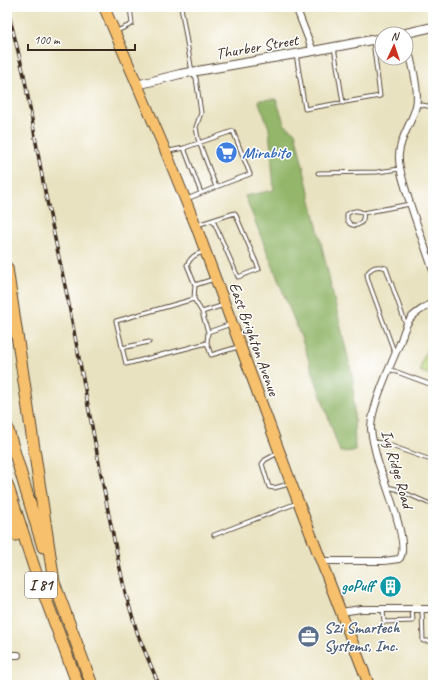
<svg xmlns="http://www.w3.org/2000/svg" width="440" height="692" font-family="Caveat,sans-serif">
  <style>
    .green { fill: #bad47a; stroke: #7a7f4c }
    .forest { fill: #93b66a; stroke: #677044 }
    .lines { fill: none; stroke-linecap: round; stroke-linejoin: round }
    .service-casing { stroke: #554636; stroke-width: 5 }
    .minor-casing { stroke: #554636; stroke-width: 8 }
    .tertiary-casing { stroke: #554636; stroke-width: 10 }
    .primary-casing { stroke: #554636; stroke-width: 12 }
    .motorway-casing { stroke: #554636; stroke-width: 13 }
    .service { stroke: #fff; stroke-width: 3 }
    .minor { stroke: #fff; stroke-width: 6 }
    .tertiary { stroke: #fff; stroke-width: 8 }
    .primary { stroke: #f7c06c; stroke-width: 10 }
    .motorway { stroke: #f7c06c; stroke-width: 11 }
    .rail-casing { stroke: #3b2a1e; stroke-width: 3.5 }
    .rail { stroke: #fff; stroke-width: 2; stroke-dasharray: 6; stroke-linecap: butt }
    .labels { text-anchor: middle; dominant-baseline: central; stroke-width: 3; stroke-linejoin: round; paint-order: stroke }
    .shield { fill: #fff; stroke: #766a62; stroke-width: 1 }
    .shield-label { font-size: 15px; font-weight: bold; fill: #3b2a1e }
    .street-label { font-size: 16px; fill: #3b2a1e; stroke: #fff }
    .shop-label { font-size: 16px; font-weight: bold; fill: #366cbe; stroke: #fff; text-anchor: start }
    .culture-label { font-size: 16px; font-weight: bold; fill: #0d838f; stroke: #fff; text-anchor: end }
    .service-label { font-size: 16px; font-weight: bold; fill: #4e5e75; stroke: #fff; text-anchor: start }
  </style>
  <rect width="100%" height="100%" fill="#fff"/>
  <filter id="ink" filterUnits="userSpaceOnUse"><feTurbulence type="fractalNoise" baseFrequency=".025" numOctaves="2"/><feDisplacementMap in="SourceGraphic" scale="8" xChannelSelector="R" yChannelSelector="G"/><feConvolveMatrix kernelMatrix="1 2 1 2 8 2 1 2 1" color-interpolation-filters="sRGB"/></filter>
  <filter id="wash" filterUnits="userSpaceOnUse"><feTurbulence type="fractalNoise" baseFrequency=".012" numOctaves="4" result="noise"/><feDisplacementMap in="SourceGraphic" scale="16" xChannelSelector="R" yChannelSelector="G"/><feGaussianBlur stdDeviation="0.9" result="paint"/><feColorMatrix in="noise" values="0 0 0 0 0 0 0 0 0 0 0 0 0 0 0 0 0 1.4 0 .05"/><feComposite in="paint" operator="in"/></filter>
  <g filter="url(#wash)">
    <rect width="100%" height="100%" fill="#e9e2c0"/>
    <!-- green -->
    <path class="green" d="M433,330v46l-13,-5 1,-6z"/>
    <!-- forest -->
    <path class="forest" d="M276,99l9,26 10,7 58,247 2,72 -15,1 -38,-112 -57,-144 29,-6 -5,-62 -11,-28z"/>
  </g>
  <g filter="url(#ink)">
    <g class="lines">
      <defs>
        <path id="service" d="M181,7l11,65 4,6 5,35 -5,14 2,12 18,48 -29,12
          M117,31l15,-7 -2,-17
          M334,47l9,56
          M296,54l9,55 75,-13 -7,-55
          M417,104l16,3
          M184,148l17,45
          M169,151l15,-3 49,-17 17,43 -34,13
          M318,173l59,-1 23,-3
          M363,213c2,9 -5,15 -13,11l-3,-4v-6c6,-4 10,-4 16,-1l47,-9
          M197,225l38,-12 24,56 -21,8 -25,-57
          M195,285l-8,-20c4,-8 8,-11 17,-13
          M194,299l1,-14 19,-6
          M224,305l-22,7 6,20 23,-8
          M202,312l-8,-13 -78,22 10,43 81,-21
          M208,332l-1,11 4,12 27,-8
          M122,348l27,-6
          M395,354l-27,-74 -1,-6c4,-7 11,-9 19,-6l20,57
          M389,369l43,16
          M373,442l10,1 45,16
          M278,453l-13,7 -3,4 7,23 5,1 15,-4
          M387,487l9,2 32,14
          M214,535l83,-32
          M383,609l1,13 29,-1 -1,-12
          M422,609l1,32h10"/>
        <path id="minor" d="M296,7l17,44
          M406,40c4,17 14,49 10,66 -4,17 -16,31 -17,48 -1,12 3,22 6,33 8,28 19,56 28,84
          M322,561h62l15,-2c13,-11 -16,-81 -21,-97 -3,-11 -6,-22 -7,-33 0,-22 20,-65 29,-86 3,-8 5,-19 11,-25 5,-6 15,-11 22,-16
          M341,612l20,-3h72
          M7,655h11"/>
        <path id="tertiary" d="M402,34l31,-7
          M137,85l43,-11 133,-23 69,-13"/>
        <path id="primary" d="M104,7l62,145 30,74 95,257 78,202"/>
        <path id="motorway" d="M7,268l47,314
          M7,427l36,120
          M7,484l28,86 43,115
          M7,511l9,24
          M52,577l40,108"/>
      </defs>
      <!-- service casing -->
      <use href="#service" class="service-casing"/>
      <!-- minor casing -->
      <use href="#minor" class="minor-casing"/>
      <!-- tertiary casing -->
      <use href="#tertiary" class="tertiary-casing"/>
      <!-- primary casing -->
      <use href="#primary" class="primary-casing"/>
      <!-- motorway casing -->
      <use href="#motorway" class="motorway-casing"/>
      <!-- service -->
      <use href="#service" class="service"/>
      <!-- minor -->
      <use href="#minor" class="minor"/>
      <!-- tertiary -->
      <use href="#tertiary" class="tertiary"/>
      <!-- primary -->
      <use href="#primary" class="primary"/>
      <!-- motorway -->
      <use href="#motorway" class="motorway"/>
      <defs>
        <path id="rail" d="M7,7l17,68 20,112 24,113 41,216 16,76 13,43 21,50"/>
      </defs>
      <!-- rail casing -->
      <use href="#rail" class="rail-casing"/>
      <!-- rail -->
      <use href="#rail" class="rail"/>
    </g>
  </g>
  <!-- icons -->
  <defs>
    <symbol id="supermarket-disc" viewBox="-11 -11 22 22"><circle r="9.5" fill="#3f7fe0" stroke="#fff"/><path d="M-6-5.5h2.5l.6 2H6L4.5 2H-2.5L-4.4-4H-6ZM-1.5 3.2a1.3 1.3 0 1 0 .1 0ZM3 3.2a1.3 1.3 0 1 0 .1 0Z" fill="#fff"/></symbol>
    <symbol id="building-disc" viewBox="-11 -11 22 22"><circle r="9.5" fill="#0f9aa8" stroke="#fff"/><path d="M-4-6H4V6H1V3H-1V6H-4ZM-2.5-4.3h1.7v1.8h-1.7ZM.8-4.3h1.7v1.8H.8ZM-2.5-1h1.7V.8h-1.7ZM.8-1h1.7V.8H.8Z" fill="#fff"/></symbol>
    <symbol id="office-disc" viewBox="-11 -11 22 22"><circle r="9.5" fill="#5c6f8a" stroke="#fff"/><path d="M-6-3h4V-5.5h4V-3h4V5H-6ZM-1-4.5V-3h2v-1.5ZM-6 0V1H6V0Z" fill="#fff"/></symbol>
  </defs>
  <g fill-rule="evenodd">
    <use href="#supermarket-disc" x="214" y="140" width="25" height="25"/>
    <use href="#building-disc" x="378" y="574" width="25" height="25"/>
    <use href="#office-disc" x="296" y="624" width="25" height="25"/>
  </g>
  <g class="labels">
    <!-- shield labels -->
    <rect class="shield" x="25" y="572" width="32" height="26" rx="3"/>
    <g class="shield-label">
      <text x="41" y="585">I 81</text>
    </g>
    <!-- street labels -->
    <g class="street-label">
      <text transform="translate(257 47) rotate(-10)">Thurber Street</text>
      <text transform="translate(254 339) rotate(70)">East Brighton Avenue</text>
      <text transform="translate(397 469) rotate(74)">Ivy Ridge Road</text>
    </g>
    <!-- shop labels -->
    <g class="shop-label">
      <text x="242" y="153">Mirabito</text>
    </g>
    <!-- culture labels -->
    <g class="culture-label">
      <text x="374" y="586">goPuff</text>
    </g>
    <!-- service labels -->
    <g class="service-label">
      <text x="324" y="628">S2i Smartech<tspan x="324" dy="18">Systems, Inc.</tspan></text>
    </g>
  </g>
  <!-- margin -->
  <rect width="440" height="692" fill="none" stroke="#fff" stroke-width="24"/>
  <!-- north arrow -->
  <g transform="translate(394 46) rotate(3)"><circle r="19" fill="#ffffff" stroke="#b1aaa5"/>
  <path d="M0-3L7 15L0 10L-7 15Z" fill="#c8321e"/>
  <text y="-6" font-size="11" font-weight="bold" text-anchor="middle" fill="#3b2a1e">N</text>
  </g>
  <!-- scale -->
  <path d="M28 44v6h107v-6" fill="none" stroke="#3b2a1e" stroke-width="2"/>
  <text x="34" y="44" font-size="12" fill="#3b2a1e" stroke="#ffffff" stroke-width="3" paint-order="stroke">100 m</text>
</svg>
